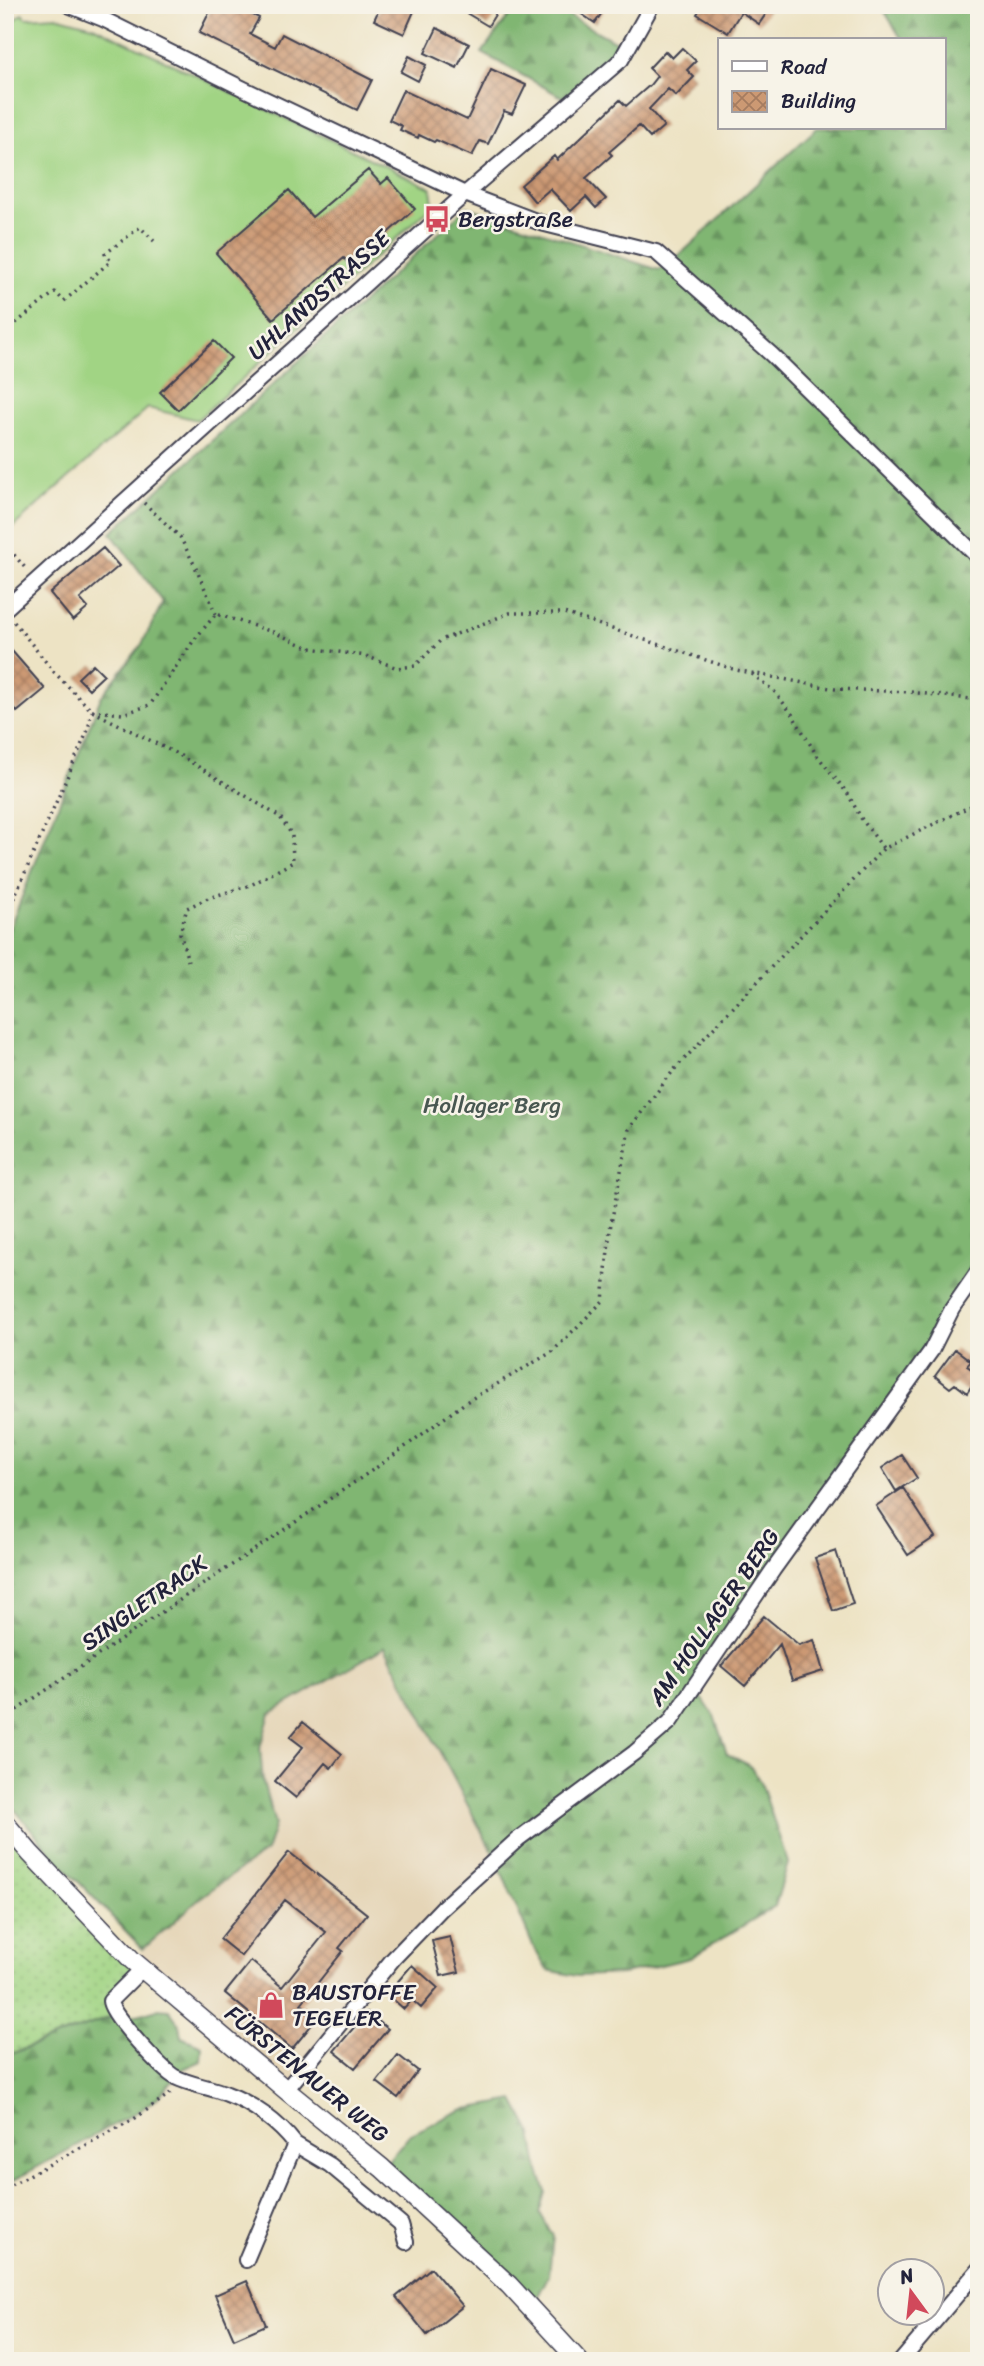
<svg xmlns="http://www.w3.org/2000/svg" width="984" height="2366" font-family="Sriracha,sans-serif">
  <style>
    .built { fill: #e5d5b7 }
    .grass { fill: url(#grass-dots); stroke: #627b60; stroke-width: 2 }
    .forest { fill: url(#forest-firs); stroke: #516c56; stroke-width: 2 }
    .pitch { fill: #a1d484; stroke: #627b60; stroke-width: 2 }
    .building { fill: url(#building-cross-hatch) }
    .lines { fill: none; stroke-linecap: round; stroke-linejoin: round }
    .minor-casing { stroke: #403f50; stroke-width: 18 }
    .tertiary-casing { stroke: #403f50; stroke-width: 21 }
    .path { stroke: #403f50; stroke-width: 3.5; stroke-dasharray: 2 5; stroke-linecap: butt }
    .minor { stroke: #fff; stroke-width: 14 }
    .tertiary { stroke: #fff; stroke-width: 18 }
    .labels { text-anchor: middle; dominant-baseline: central; stroke-width: 5; stroke-linejoin: round; paint-order: stroke }
    .poi-label { font-size: 23px; fill: #22223b; stroke: #f7f3e8; text-anchor: start }
    .street-label { font-size: 23px; fill: #22223b; stroke: #f7f3e8 }
    .park-label { font-size: 23px; fill: #485751; stroke: #f7f3e8 }
  </style>
  <defs>
    <pattern id="grass-dots" width="8" height="8" patternUnits="userSpaceOnUse" patternTransform="scale(1.75)"><rect width="8" height="8" fill="#a1d484"/><path d="M2 2h.1M6 6h.1" fill="none" stroke="#8ab673" stroke-width="1.8" stroke-linecap="round"/></pattern>
    <pattern id="forest-firs" width="22" height="20" patternUnits="userSpaceOnUse" patternTransform="scale(1.75)"><rect width="22" height="20" fill="#80b672"/><path d="M5 1l3.5 6h-7zM16 11l3.5 6h-7z" fill="#68945f"/></pattern>
    <pattern id="building-cross-hatch" width="8" height="8" patternUnits="userSpaceOnUse" patternTransform="scale(1.75)"><rect width="8" height="8" fill="#cc9973"/><path d="M0 0l8 8M0 8l8-8" fill="none" stroke="#a57c60"/></pattern>
  </defs>
  <rect width="100%" height="100%" fill="#f7f3e8"/>
  <filter id="ink" filterUnits="userSpaceOnUse"><feTurbulence type="fractalNoise" baseFrequency=".0143" numOctaves="2"/><feDisplacementMap in="SourceGraphic" scale="14" xChannelSelector="R" yChannelSelector="G"/><feConvolveMatrix kernelMatrix="1 2 1 2 8 2 1 2 1" color-interpolation-filters="sRGB"/></filter>
  <filter id="wash" filterUnits="userSpaceOnUse"><feTurbulence type="fractalNoise" baseFrequency=".00686" numOctaves="4" result="noise"/><feDisplacementMap in="SourceGraphic" scale="28" xChannelSelector="R" yChannelSelector="G"/><feGaussianBlur stdDeviation="1.57" result="paint"/><feColorMatrix in="noise" values="0 0 0 0 0 0 0 0 0 0 0 0 0 0 0 0 0 1.4 0 .05"/><feComposite in="paint" operator="in"/></filter>
  <g filter="url(#wash)">
    <rect width="100%" height="100%" fill="#ede3c4"/>
    <!-- built -->
    <path class="built" d="M385,1646l111,213 -54,49 -156,182 -154,-130 73,-66 61,-43 9,-27 -12,-42 -3,-34 10,-34z"/>
    <!-- grass -->
    <path class="grass" d="M5,1823l137,146 -32,32 6,14 -111,41z"/>
    <!-- forest -->
    <path class="forest" d="M517,5h32l78,43 -56,54 -89,-49z
      M896,5h83v1265l-285,416 20,30 13,38 22,11 11,15 28,83 -13,43 -85,52 -66,16 -47,2 -30,-6 -14,-24 -37,-87 -111,-212 -115,67 -10,34 3,34 12,42 -9,27 -61,43 -62,55 -91,-95 -47,-56v-858l96,-243 41,-53 21,-42 -52,-69 356,-326 192,63 24,-18 134,-124h127v-88h-45l2,-2 -16,-26z
      M157,2009l12,1 10,14 2,13 21,9 -1,15 -18,8 -26,29 -15,11 -137,76v-129l111,-41h22z
      M514,2100l18,34 6,34 8,24 -6,21 13,23 -4,39 -18,34 -149,-141 27,-33 52,-25z"/>
    <!-- pitch -->
    <path class="pitch" d="M22,14l4,4 30,-2 37,10 338,162 2,17 -236,215 -49,-12 -143,126v-505z"/>
    <g id="blocks">
      <!-- building -->
      <path class="building" d="M213,5h21l25,13 -9,16 25,13 7,-13 90,46 -15,30 -158,-77z
        M381,5h25l9,4 -11,25 -30,-14z
        M453,5h48l-13,21z
        M568,5h39l-12,18z
        M703,5h69l-13,19 -18,-12 -13,21 -31,-19z
        M437,28l32,16 -12,24 -32,-15z
        M682,48l14,13 -9,9 7,7 -18,19 -8,-7 -19,20 15,17 -14,12 -11,-12 -30,26 3,3 -26,23 20,21 -10,9 -10,-11 -15,14 -21,-22 -15,13 -14,-17 33,-29 3,4 63,-60 6,6 24,-21 7,-9 -8,-8 16,-17 7,7z
        M409,56l17,9 -8,16 -17,-9z
        M491,69l35,16 -14,29 -8,-3 -16,33 -8,-3 -8,15 -36,-16 -2,2 -15,-7 -1,3 -18,-8 2,-4 -13,-6 14,-30 64,30z
        M368,170l13,14 7,-6 27,31 -65,57 -6,-8 -71,61 -57,-66 73,-63 23,27z
        M214,341l17,17 -53,52 -18,-18z
        M103,548l16,18 -39,33 8,9 -15,13 -23,-28z
        M5,643l40,46 -28,23 -12,-14z
        M93,664l11,11 -15,14 -11,-11z
        M955,1349l16,12 -4,5 12,8 -12,19 -12,-9 -5,4 -15,-12z
        M902,1455l15,23 -21,13 -14,-23z
        M903,1488l32,49 -27,18 -32,-49z
        M836,1551l17,53 -20,7 -18,-53z
        M764,1616l35,29 15,-5 9,31 -31,10 -12,-37 -35,42 -24,-20z
        M303,1722l39,32 -11,14 -6,-5 -29,35 -21,-17 28,-34 -13,-10z
        M289,1852l78,62 -28,34 4,3 -42,53 17,13 -26,32 -67,-56 26,-32 31,26 44,-55 -41,-32 -44,56 -21,-17z
        M450,1937l9,35 -18,4 -9,-35z
        M412,1965l26,23 -17,20 -9,-8 -8,9 -17,-15z
        M367,2012l21,17 -33,39 -21,-17z
        M398,2055l20,16 -20,27 -21,-16z
        M431,2268l32,38 -36,29 -31,-38z
        M247,2281l19,44 -32,14 -19,-44z"/>
    </g>
  </g>
  <g filter="url(#ink)">
    <use href="#blocks" fill-opacity="0" stroke="#403f50" stroke-width="2"/>
    <g class="lines">
      <defs>
        <path id="minor" d="M68,5l35,14 141,70 221,105 76,29 115,29 116,103 207,203
          M5,609l460,-415 156,-134 31,-55
          M142,1969l-32,32c0,13 53,70 65,76 16,8 35,10 52,17 25,9 52,29 68,50l-49,116
          M286,2090l107,-131 49,-51 76,-69 116,-86 36,-31 103,-152 158,-219 21,-42 27,-39
          M295,2144l35,21 71,59 5,18
          M901,2361l78,-92"/>
        <path id="tertiary" d="M5,1823l25,30 102,107 154,130 96,78 127,117 70,76"/>
      </defs>
      <!-- minor casing -->
      <use href="#minor" class="minor-casing"/>
      <!-- tertiary casing -->
      <use href="#tertiary" class="tertiary-casing"/>
      <!-- path -->
      <path class="path" d="M5,332l50,-40 9,9 47,-40 -6,-7 35,-27 14,14
        M144,503l36,34 14,27 22,50
        M5,544l21,25
        M14,622l40,50 38,39 89,45 99,61 12,18 1,27 -42,23 -43,13 -21,10 -7,25 8,28
        M752,674l22,17 18,23 24,40 32,40 13,24 22,30
        M92,711l31,3 27,-9 44,-65 22,-26 57,18 37,16 56,8 31,12 18,-2 26,-26 69,-27h54l172,57 99,19 75,3 69,8
        M5,918l83,-188 4,-19
        M5,1718l378,-255 83,-61 86,-50 51,-51 7,-72 19,-100 44,-58 210,-222 96,-47
        M5,2188l129,-69 38,-27"/>
      <!-- minor -->
      <use href="#minor" class="minor"/>
      <!-- tertiary -->
      <use href="#tertiary" class="tertiary"/>
    </g>
  </g>
  <!-- icons -->
  <defs>
    <symbol id="bus-bare" viewBox="-9 -9 18 18"><path d="M-5-6H5V4H4V6H2V4H-2V6H-4V4H-5ZM-3.5-4V0h7V-4ZM-3.5 1.2v1.5H-2V1.2ZM2 1.2v1.5H3.5V1.2Z" fill="#d1495b" stroke="#f7f3e8" stroke-width="2.5" paint-order="stroke"/></symbol>
    <symbol id="shop-bare" viewBox="-9 -9 18 18"><path d="M-5-2.5h2.3a2.7 3.5 0 0 1 5.4 0H5L5.5 6h-11ZM-1.5-2.5h3a1.5 2.3 0 0 0-3 0Z" fill="#d1495b" stroke="#f7f3e8" stroke-width="2.5" paint-order="stroke"/></symbol>
  </defs>
  <g fill-rule="evenodd">
    <use href="#bus-bare" x="418" y="200" width="38" height="38"/>
    <use href="#shop-bare" x="252" y="1986" width="38" height="38"/>
  </g>
  <g class="labels">
    <!-- poi labels -->
    <g class="poi-label">
      <text x="458" y="219">Bergstraße</text>
      <text x="292" y="1992">BAUSTOFFE<tspan x="292" dy="26">TEGELER</tspan></text>
    </g>
    <!-- street labels -->
    <g class="street-label">
      <text transform="translate(319 295) rotate(-42)">UHLANDSTRASSE</text>
      <text transform="translate(144 1603) rotate(-35)">SINGLETRACK</text>
      <text transform="translate(714 1617) rotate(-55)">AM HOLLAGER BERG</text>
      <text transform="translate(307 2074) rotate(39)">FÜRSTENAUER WEG</text>
    </g>
    <!-- park labels -->
    <g class="park-label">
      <text x="492" y="1105">Hollager Berg</text>
    </g>
  </g>
  <!-- margin -->
  <rect width="984" height="2366" fill="none" stroke="#f7f3e8" stroke-width="28"/>
  <!-- legend -->
  <rect x="718" y="38" width="228" height="91" fill="#f7f3e8" stroke="#a29fa3" stroke-width="2"/>
  <rect x="732" y="61" width="35" height="10" fill="#ffffff" stroke="#a29fa3" stroke-width="2"/>
  <text x="781" y="74" font-size="21" fill="#22223b">Road</text>
  <rect x="732" y="91" width="35" height="21" fill="url(#building-cross-hatch)" stroke="#a29fa3" stroke-width="2"/>
  <text x="781" y="108" font-size="21" fill="#22223b">Building</text>
  <!-- north arrow -->
  <g transform="translate(911 2292) rotate(345)"><circle r="33" fill="#f7f3e8" stroke="#a29fa3" stroke-width="2"/>
  <path d="M0-5L12 26L0 18L-12 26Z" fill="#d1495b"/>
  <text y="-10" font-size="19" font-weight="bold" text-anchor="middle" fill="#22223b">N</text>
  </g>
</svg>
